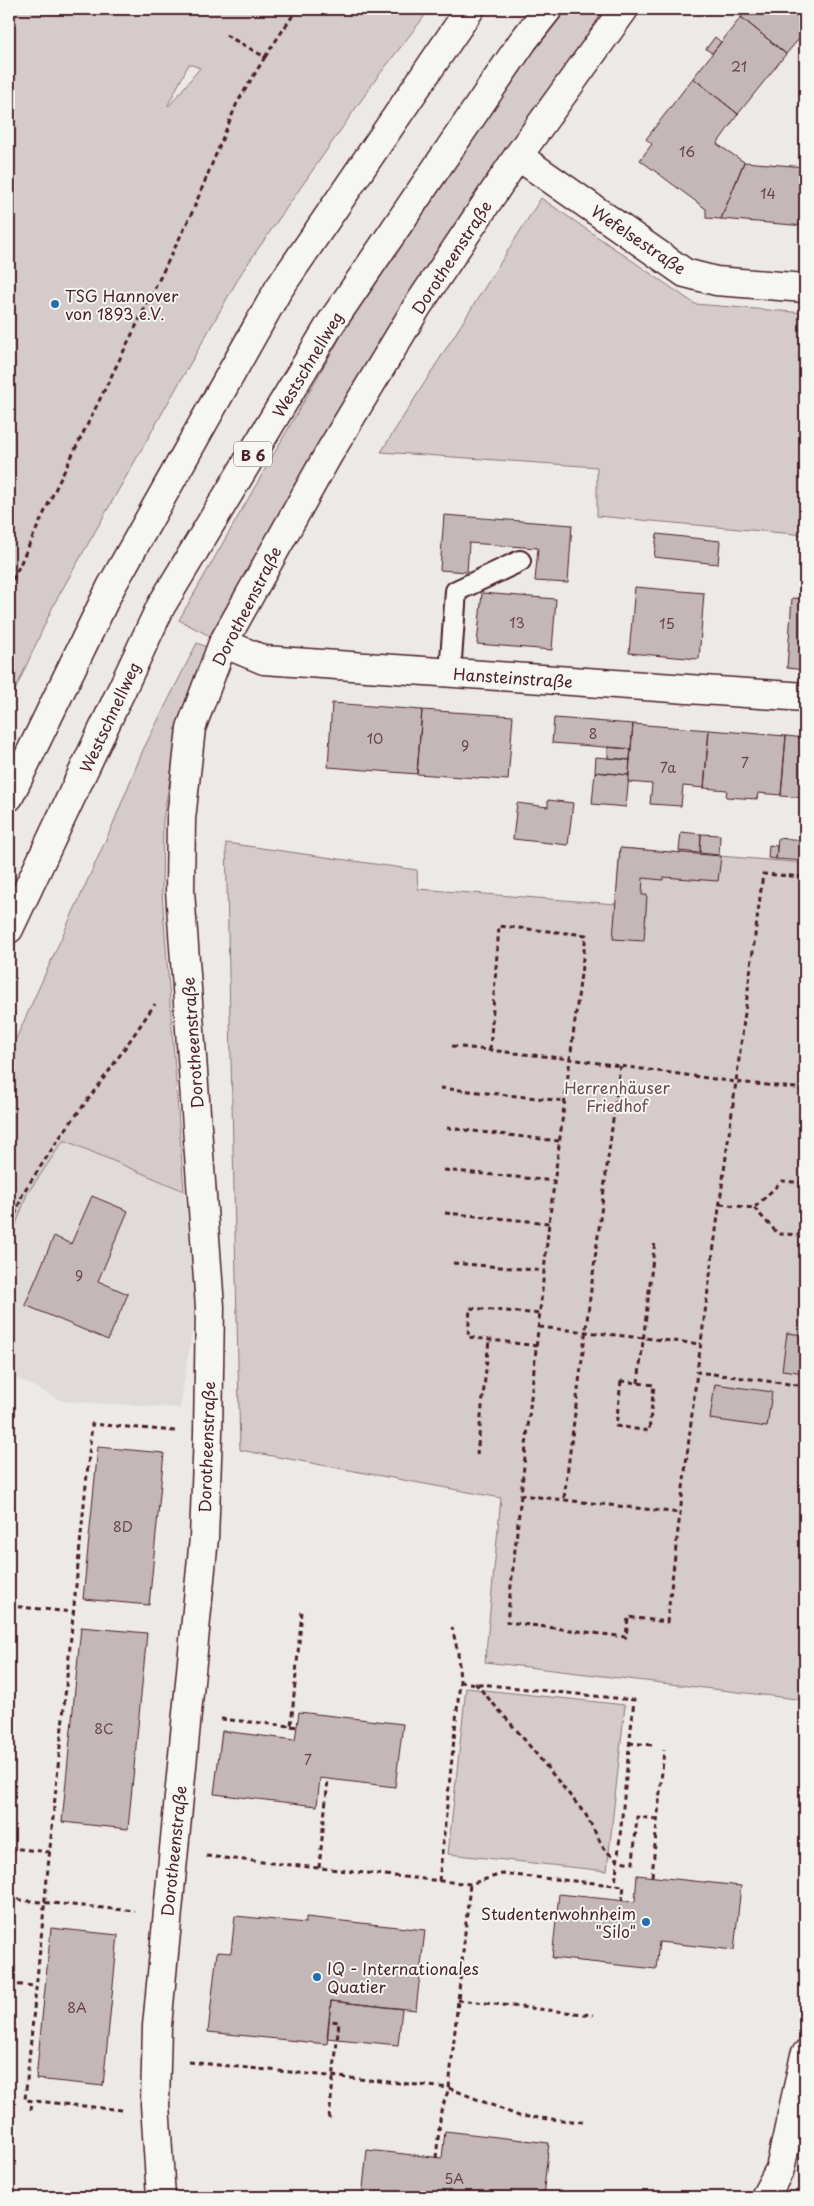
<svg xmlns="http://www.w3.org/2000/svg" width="814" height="2206" font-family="'Playpen Sans',sans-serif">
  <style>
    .built { fill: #e0dad8 }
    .green { fill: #d4cbca; stroke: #8f757a; fill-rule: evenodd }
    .building { fill: #c4b7b7; stroke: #4a1f2b }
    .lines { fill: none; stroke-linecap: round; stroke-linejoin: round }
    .service-casing { stroke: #4a1f2b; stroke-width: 24 }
    .minor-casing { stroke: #4a1f2b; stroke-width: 31 }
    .trunk-casing { stroke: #4a1f2b; stroke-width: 31 }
    .path { stroke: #4a1f2b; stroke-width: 3; stroke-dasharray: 5 4; stroke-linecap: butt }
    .service { stroke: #f6f6f2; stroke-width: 20 }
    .minor { stroke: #f6f6f2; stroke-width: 28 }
    .trunk { stroke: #f6f6f2; stroke-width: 28 }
    .poi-dot { fill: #1f6fb2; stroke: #f6f6f2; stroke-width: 2 }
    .labels { text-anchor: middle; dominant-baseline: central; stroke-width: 4; stroke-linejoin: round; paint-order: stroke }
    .number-label { font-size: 14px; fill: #68454e }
    .shield { fill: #f6f6f2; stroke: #7e6067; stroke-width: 1 }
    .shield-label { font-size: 15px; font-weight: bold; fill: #4a1f2b }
    .street-label { font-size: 16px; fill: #4a1f2b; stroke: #f6f6f2 }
    .poi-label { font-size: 16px; fill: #4a1f2b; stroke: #f6f6f2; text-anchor: start }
    .park-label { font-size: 16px; fill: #6c4a53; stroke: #f6f6f2 }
  </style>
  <rect width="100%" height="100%" fill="#ece9e6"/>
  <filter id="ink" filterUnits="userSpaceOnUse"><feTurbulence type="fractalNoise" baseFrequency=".02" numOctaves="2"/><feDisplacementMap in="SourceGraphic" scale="10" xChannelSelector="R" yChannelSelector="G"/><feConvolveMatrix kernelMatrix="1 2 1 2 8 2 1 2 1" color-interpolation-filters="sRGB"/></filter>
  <g filter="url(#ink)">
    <!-- built -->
    <path class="built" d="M64,1140l120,51 12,115 -16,102 -118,-7 -53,-27v-130l18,-50z"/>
    <!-- green -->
    <path class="green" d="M9,9h421l-54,70 -134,193 -188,332 -45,100zM189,64l11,4 -31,38 -1,-1z
      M568,9h56l-106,147 -295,487 -44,-23 165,-289 187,-276z
      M541,198l154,106 110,9v222l-208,-19v-49l-216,-15z
      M197,643l12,5 -30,78 -16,94 -1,73 22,298 -120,-51 -37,54 -18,50v-190l104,-230 30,-74z
      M226,843l191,27 1,19 198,15 4,-56 185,15v837l-320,-38 16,-164 -261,-48z
      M466,1688l159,17 -18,166 -159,-17z"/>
    <!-- building -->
    <path class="building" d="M747,9h58v23l-19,22 -45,-37z
      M741,17l45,37 -48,60 -45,-36z
      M715,37l6,5 -9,11 -6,-4z
      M693,78l45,36 -21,30 27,18 -23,57 -15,-1v-9l-66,-49 12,-16 -6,-5z
      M744,162l61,5v59l-84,-7z
      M444,515l128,10 -4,58 -33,-2 3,-33 -69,-5 -2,29 -27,-2z
      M657,534l63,7 -2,23 -64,-7z
      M635,587l69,6 -5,66 -70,-6z
      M482,593l74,6 -4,51 -75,-6z
      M792,598l13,1v71l-18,-2z
      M332,703l90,7 -5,64 -89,-7z
      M422,710l91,6 -5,64 -91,-6z
      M554,718l79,6 -2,25 -79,-6z
      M633,724l76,6 -5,58 -21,-2 -2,20 -31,-2 2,-20 -24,-2z
      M709,730l77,6 -5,59 -23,-2 -1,6 -31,-2 1,-7 -23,-2z
      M786,736l19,2v60l-24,-2z
      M608,747l23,2 -1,11 -22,-2z
      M596,757l34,3 -1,15 -34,-3z
      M595,772l34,3 -3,32 -34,-3z
      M548,800l25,3 -5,42 -55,-6 4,-36 31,4z
      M681,832l20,2 -1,19 -21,-2z
      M701,834l19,1 -1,20 -19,-2z
      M778,838l27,3v20l-29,-2z
      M769,845l8,1 -1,13 -8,-1z
      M620,848l101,8 -3,25 -55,-4v3l-20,-2 -1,17h5l-3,46 -31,-2z
      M92,1196l36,15 -30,70 30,13 -20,46 -83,-35 29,-69 17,8z
      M787,1333l18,2v38l-23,-3z
      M715,1384l57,8 -5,35 -57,-8z
      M98,1447l66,6 -15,152 -66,-6z
      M81,1627l66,6 -19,196 -66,-7z
      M299,1712l104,12 -8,63 -75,-9 -3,28 -103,-12 8,-63 73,9z
      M637,1875l104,11 -7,64 -75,-8 -3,27 -104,-11 7,-64 76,8z
      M235,1916l71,7v-6l119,13 -9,80 -85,-9 -4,43 -119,-12 9,-80 14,1z
      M51,1928l67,7 -15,151 -67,-7z
      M331,2001l71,8 -4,36 -71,-7z
      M445,2131l104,12 -6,54h-181l5,-47 75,8z"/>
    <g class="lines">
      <defs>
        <path id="service" d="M450,673l6,-82 64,-30"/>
        <path id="minor" d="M518,156l167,117 31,8 89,7
          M223,643l41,17 541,37
          M161,2197l-6,-93 2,-78 41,-427 6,-61 4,-104 2,-127 -30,-416 1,-72 10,-91 32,-85 105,-188 89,-148 101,-151 106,-147
          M765,2197l15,-28 25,-114"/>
        <path id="trunk" d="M9,797l102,-210 167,-297 192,-281
          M9,929l152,-323 170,-283 192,-282 25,-32"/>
      </defs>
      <!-- service casing -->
      <use href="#service" class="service-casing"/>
      <!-- minor casing -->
      <use href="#minor" class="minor-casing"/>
      <!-- trunk casing -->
      <use href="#trunk" class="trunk-casing"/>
      <!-- path -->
      <path class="path" d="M265,57l32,-48
        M9,588l44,-94 138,-279 46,-112 28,-46 -41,-23
        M452,1046l118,13 166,23 27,-208 42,3
        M490,1050l9,-124 87,9 -37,288 -28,272 159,18
        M440,1088l125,13
        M805,1089l-69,-7 -39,290 108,14
        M447,1128l112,13
        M444,1170l111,11
        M720,1204l34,4 28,-27 23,2
        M754,1208l24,26 27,1
        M445,1213l104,10
        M9,1232l14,-39 37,-56 49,-66 46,-67
        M453,1263l93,8
        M539,1327l162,17
        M537,1346l-69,-9 2,-29 71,6
        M621,1381l33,4 -5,46 -33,-5z
        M638,1383l17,-142
        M477,1455l12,-115
        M521,1495l-14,127 119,15 2,-20 39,5 30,-250
        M564,1498l56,-432
        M9,1606l64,6
        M460,1682l174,18 -19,185
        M475,1683l44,50 67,82 18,34 14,12 15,2 4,-46 20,2
        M221,1719l70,7 11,-115
        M291,1726l6,1
        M629,1743l23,2
        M9,1848l41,4
        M206,1856l264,28 32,-10 122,12 -2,15
        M319,1868l9,-88
        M652,1876l12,-126
        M439,1881l21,-199 -2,-29 -6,-26
        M9,1899l126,12
        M9,1984l27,2
        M458,2000l135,15
        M189,2062l260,26 70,28 64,6
        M31,2110l1,-9
        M122,2110l-97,-10 67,-676 83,7
        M329,2119l10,-97 -10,-1
        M436,2158l5,-47 8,-23 21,-204"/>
      <!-- service -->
      <use href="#service" class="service"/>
      <!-- minor -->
      <use href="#minor" class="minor"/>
      <!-- trunk -->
      <use href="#trunk" class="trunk"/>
    </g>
  </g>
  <!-- markers -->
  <g class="poi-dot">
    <circle cx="55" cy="304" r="5"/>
    <circle cx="646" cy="1922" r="5"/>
    <circle cx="317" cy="1977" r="5"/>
  </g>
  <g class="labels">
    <!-- number labels -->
    <g class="number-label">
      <text x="739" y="66">21</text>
      <text x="687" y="151">16</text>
      <text x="768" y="193">14</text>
      <text x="517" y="622">13</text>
      <text x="667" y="623">15</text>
      <text x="593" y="733">8</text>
      <text x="375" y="738">10</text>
      <text x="465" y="745">9</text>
      <text x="745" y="762">7</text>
      <text x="668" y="767">7a</text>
      <text x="79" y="1275">9</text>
      <text x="123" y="1526">8D</text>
      <text x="104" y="1728">8C</text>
      <text x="308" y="1759">7</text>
      <text x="77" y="2007">8A</text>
      <text x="454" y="2178">5A</text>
    </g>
    <!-- shield labels -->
    <rect class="shield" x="234" y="441.5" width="38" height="25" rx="4"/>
    <g class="shield-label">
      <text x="253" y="454">B 6</text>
    </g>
    <!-- street labels -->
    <g class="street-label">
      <text transform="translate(639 239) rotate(34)">Wefelsestraße</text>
      <text transform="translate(451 257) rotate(-57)">Dorotheenstraße</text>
      <text transform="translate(307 364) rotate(-59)">Westschnellweg</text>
      <text transform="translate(246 606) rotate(-63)">Dorotheenstraße</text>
      <text transform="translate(513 677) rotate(4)">Hansteinstraße</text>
      <text transform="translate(109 717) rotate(-65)">Westschnellweg</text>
      <text transform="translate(192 1043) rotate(-94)">Dorotheenstraße</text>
      <text transform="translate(206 1447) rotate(-88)">Dorotheenstraße</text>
      <text transform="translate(173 1851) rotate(-84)">Dorotheenstraße</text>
    </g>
    <!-- poi labels -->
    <g class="poi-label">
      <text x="65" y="295">TSG Hannover<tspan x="65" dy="18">von 1893 e.V.</tspan></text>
      <text x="636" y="1913" text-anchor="end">Studentenwohnheim<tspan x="636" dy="18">"Silo"</tspan></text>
      <text x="327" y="1968">IQ - Internationales<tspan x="327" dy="18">Quatier</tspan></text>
    </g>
    <!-- park labels -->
    <g class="park-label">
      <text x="617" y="1087">Herrenhäuser<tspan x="617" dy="18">Friedhof</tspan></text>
    </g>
  </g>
  <!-- margin -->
  <rect width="814" height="2206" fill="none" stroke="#f6f6f2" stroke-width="30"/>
  <rect x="15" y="15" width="784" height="2176" fill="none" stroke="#4a1f2b" stroke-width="2" filter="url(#ink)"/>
</svg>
